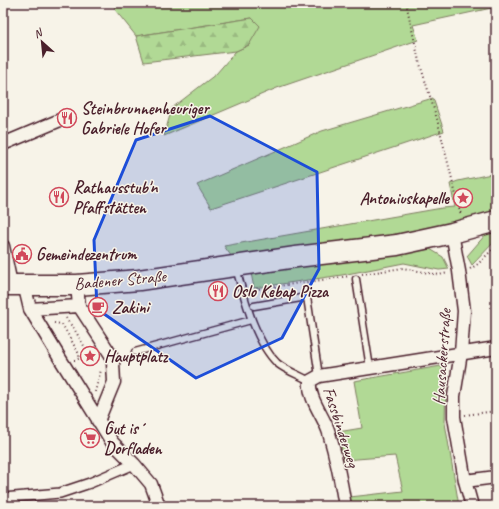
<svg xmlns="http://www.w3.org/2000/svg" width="499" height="509" font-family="Caveat,sans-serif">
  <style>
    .green { fill: #b1d995; stroke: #7e7c60 }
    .forest { fill: url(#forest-firs); stroke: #7e7c60 }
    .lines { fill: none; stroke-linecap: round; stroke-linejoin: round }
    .service-casing { stroke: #4a1f2b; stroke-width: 9 }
    .pedestrian-casing { stroke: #4a1f2b; stroke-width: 12 }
    .minor-casing { stroke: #4a1f2b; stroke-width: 15 }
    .primary-casing { stroke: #4a1f2b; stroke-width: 23 }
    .path { stroke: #4a1f2b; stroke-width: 2; stroke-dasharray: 1 3; stroke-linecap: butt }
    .service { stroke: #f7f3e8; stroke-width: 6 }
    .pedestrian { stroke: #f7f3e8; stroke-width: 9 }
    .minor { stroke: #f7f3e8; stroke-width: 12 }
    .primary { stroke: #f7f3e8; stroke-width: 20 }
    .marked { fill: #1d4ed8; fill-opacity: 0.2; stroke: #1d4ed8; stroke-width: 3; stroke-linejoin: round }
    .labels { text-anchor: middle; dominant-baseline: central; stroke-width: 3; stroke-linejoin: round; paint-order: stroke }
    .poi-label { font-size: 17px; font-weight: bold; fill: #4a1f2b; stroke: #f7f3e8; text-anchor: start }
    .street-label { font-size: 17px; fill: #4a1f2b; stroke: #f7f3e8 }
  </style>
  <defs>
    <pattern id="forest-firs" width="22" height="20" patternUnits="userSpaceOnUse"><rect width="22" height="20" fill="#b1d995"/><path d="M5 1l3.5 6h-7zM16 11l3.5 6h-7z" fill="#9aba81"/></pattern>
  </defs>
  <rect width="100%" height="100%" fill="#f7f3e8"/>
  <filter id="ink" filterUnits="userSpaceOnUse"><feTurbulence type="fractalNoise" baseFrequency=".025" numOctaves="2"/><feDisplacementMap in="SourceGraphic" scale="8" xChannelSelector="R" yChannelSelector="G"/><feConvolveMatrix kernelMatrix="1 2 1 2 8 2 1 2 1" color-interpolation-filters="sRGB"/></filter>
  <g filter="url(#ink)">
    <!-- green -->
    <path class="green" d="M113,3h383v4l-83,18 5,15 -141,48 -113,48 8,-28 44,-34 20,-23 13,-6 3,-27 -116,18 -20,-25z
      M433,98l11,33 -233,77 -14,-23 125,-54z
      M496,173v38c-85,25 -174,35 -262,49l-10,-14 218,-38 13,-1 -5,-23 8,-3z
      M496,231v9l-24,25 -5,-9 19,-22z
      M430,249l13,8 6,12 -10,1 -35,-7 -62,12 -88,13 -3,-15 103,-17 40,-1z
      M441,366l5,9 -1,48 14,83h-108l-1,-9 53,-6 -8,-35 -51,4 -6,-28 24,-4 -8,-47z"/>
    <!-- forest -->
    <path class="forest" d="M252,18l8,8 -11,19 -13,6 -92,11 -8,-26z"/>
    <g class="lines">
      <defs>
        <path id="service" d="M236,268c8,28 19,74 41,95 8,7 24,13 33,18
          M356,279l14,89
          M254,306l53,-9 12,79
          M135,352l116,-32"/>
        <path id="pedestrian" d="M3,498l57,-5 30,-10 44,-19"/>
        <path id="minor" d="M3,144l62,-26
          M452,233l7,38 5,40 -3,42 -7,43v21l11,64 7,25
          M3,246l8,38
          M24,284l6,25 29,48 53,85 22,22 17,20 8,22
          M77,285l2,21 32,49 2,8 1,19 -16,39
          M30,309l49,-3
          M465,481l31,-4
          M345,506c-4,-25 -9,-49 -16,-73 -5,-17 -21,-34 -19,-52l9,-5 177,-28"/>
        <path id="primary" d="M3,285h74l62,-5 157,-23 101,-12 55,-12 44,-12"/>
      </defs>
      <!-- service casing -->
      <use href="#service" class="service-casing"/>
      <!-- pedestrian casing -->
      <use href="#pedestrian" class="pedestrian-casing"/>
      <!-- minor casing -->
      <use href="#minor" class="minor-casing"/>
      <!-- primary casing -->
      <use href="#primary" class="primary-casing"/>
      <!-- path -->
      <path class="path" d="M406,3l13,58 18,58 24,96
        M470,269l8,-5 18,-18
        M362,274l41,-6 36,7 9,-2
        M251,290l99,-14
        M66,318l3,5 4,4 17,29
        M54,323l8,1 17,30v4
        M74,360h2l9,-4 13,-1
        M95,392l6,-22
        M465,415l31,-4"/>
      <!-- service -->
      <use href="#service" class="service"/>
      <!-- pedestrian -->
      <use href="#pedestrian" class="pedestrian"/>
      <!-- minor -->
      <use href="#minor" class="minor"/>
      <!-- primary -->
      <use href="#primary" class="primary"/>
    </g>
  </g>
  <!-- marked area -->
  <path class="marked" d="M210,116l107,56 2,97 -37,69 -86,40 -99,-69 -3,-69 42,-100z"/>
  <!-- icons -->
  <defs>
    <symbol id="restaurant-ring" viewBox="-11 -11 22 22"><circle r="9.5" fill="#f7f3e8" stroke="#d1495b" stroke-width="1.5"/><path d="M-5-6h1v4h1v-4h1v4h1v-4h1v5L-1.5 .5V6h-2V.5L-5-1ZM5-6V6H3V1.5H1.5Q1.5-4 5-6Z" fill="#d1495b"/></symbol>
    <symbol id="sight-ring" viewBox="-11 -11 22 22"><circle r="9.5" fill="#f7f3e8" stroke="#d1495b" stroke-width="1.5"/><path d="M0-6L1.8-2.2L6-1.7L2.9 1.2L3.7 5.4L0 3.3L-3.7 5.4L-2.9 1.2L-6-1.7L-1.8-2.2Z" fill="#d1495b"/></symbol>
    <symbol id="civic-ring" viewBox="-11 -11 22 22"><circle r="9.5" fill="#f7f3e8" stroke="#d1495b" stroke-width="1.5"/><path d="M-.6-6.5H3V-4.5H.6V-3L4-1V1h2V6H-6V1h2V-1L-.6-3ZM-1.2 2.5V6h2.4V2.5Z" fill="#d1495b"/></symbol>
    <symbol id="cafe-ring" viewBox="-11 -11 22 22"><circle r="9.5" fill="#f7f3e8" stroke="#d1495b" stroke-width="1.5"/><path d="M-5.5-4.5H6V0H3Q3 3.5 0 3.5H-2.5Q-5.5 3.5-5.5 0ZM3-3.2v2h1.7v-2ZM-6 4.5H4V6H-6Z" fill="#d1495b"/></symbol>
    <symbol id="supermarket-ring" viewBox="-11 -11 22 22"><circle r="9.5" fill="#f7f3e8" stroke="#d1495b" stroke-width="1.5"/><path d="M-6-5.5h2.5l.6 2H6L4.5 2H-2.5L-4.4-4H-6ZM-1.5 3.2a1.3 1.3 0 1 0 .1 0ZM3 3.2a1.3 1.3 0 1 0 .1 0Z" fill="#d1495b"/></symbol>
  </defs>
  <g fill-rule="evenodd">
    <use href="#restaurant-ring" x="56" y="107" width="22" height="22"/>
    <use href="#restaurant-ring" x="48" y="186" width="22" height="22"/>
    <use href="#sight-ring" x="452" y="187" width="22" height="22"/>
    <use href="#civic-ring" x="11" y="243" width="22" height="22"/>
    <use href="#restaurant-ring" x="207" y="280" width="22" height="22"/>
    <use href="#cafe-ring" x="87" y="296" width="22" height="22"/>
    <use href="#sight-ring" x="79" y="345" width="22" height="22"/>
    <use href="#supermarket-ring" x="79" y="427" width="22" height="22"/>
  </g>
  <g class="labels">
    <!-- poi labels -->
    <g class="poi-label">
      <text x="81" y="108">Steinbrunnenheuriger<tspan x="81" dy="20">Gabriele Hofer</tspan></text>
      <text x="73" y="187">Rathausstub'n<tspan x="73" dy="20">Pfaffstätten</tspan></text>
      <text x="449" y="198" text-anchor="end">Antoniuskapelle</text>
      <text x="36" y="254">Gemeindezentrum</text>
      <text x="232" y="291">Oslo Kebap Pizza</text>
      <text x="112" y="307">Zakini</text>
      <text x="104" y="356">Hauptplatz</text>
      <text x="104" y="428">Gut is´<tspan x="104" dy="20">Dorfladen</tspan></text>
    </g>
    <!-- street labels -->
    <g class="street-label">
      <text transform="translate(120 280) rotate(-5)">Badener Straße</text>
      <text transform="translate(442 357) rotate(-86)">Hausackerstraße</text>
      <text transform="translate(341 427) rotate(72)">Fassbinderweg</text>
    </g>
  </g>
  <!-- margin -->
  <rect width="499" height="509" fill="none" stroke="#f7f3e8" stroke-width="16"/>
  <rect x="8" y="8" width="483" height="493" fill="none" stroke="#4a1f2b" stroke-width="1.5" filter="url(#ink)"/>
  <!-- north arrow -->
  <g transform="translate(42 42) rotate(333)" stroke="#f7f3e8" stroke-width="3" paint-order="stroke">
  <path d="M0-3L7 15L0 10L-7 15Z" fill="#4a1f2b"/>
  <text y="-6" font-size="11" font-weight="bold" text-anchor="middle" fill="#4a1f2b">N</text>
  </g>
</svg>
